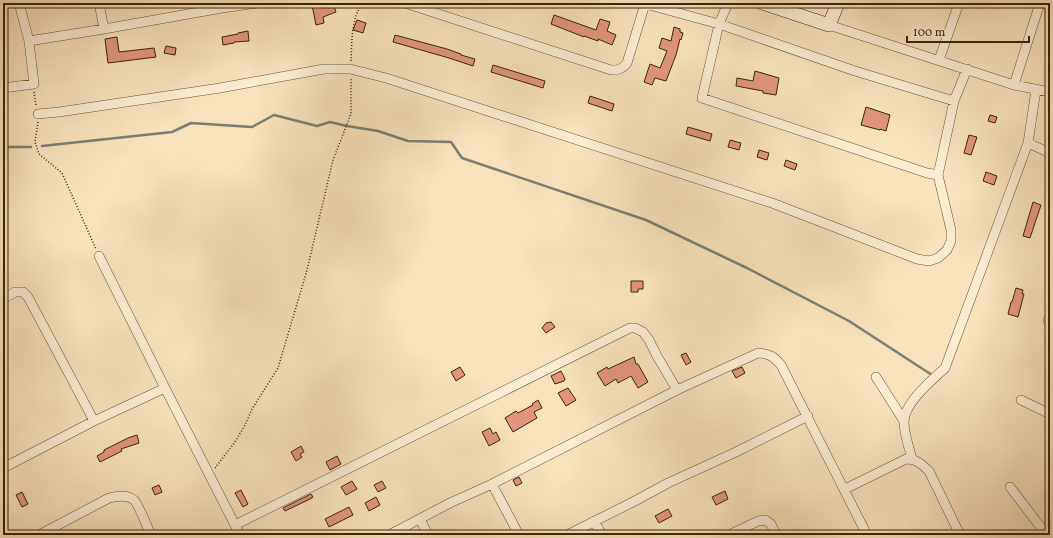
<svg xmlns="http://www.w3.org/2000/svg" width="1053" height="538" font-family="Vollkorn,serif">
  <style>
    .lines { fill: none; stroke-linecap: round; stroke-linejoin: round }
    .stream { stroke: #7a7e75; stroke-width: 2.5 }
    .building { fill: #e1957a; stroke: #3a230b }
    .street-casing { stroke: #695337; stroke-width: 10 }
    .secondary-casing { stroke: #3a230b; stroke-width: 14 }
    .path { stroke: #3a230b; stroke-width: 1.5; stroke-dasharray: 1 2; stroke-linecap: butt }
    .street { stroke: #faecd3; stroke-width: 9 }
    .secondary { stroke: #faecd3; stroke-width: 13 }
  </style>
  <rect width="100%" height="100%" fill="#f7e2bb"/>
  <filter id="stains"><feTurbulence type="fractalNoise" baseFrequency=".005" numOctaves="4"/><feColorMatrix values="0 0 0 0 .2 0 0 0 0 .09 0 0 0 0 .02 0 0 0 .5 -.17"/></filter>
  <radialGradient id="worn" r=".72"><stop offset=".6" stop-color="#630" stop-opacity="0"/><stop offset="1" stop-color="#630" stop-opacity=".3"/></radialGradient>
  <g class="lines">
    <!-- stream -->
    <path class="stream" d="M42,146l130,-14 19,-9 61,4 22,-12 43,11 13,-4 17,4 31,5 30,10 43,1 11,16 184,62 101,48 102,53 83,54
      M3,147h28"/>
  </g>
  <!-- building -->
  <path class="building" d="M322,3h11l3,9 -13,5 1,6 -8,2 -4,-20z
    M554,15l42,15 4,-11 10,3 -3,9 9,4 -4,10 -14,-6v2l-14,-5v1l-33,-13z
    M357,20l9,3 -3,10 -10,-3z
    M674,27l6,2v3l3,1 -2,7 -1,-1 -4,16 -10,26 -11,-3 -3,7 -8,-3 6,-18 10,4 7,-17 -8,-3 3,-10 9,3z
    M248,31l1,10 -15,1v1l-11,2 -1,-8 16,-3v-1z
    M395,35l52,14 14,5v1l14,4 -2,7 -24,-8 -56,-16z
    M117,37l2,15 35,-4 2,9 -48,6 -3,-24z
    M166,46l10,2 -1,7 -11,-2z
    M493,65l52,16 -2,7 -52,-16z
    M755,71l24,7 -3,17 -13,-2v-2l-27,-5 1,-8 16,3z
    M590,96l24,8 -2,7 -24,-8z
    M866,107l24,8 -4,16 -6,-2v1l-19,-5z
    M990,115l7,2 -2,6 -7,-2z
    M688,127l24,7 -2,7 -24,-7z
    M969,135l8,2 -6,18 -7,-2z
    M730,140l11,3 -2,7 -11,-3z
    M759,150l10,3 -2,7 -10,-3z
    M786,160l11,4 -2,6 -11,-4z
    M986,172l11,4 -3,9 -11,-4z
    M1033,202l8,3 -11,33 -7,-2z
    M631,281h12v8h-5v3h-7z
    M1016,288l7,2 -1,4h2l-6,23 -10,-3 3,-12h1z
    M551,322l4,5 -9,6 -4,-5 4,-5z
    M686,353l5,9 -5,3 -5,-10z
    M634,357l2,7h2l10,18 -10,6 -7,-12 -13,7 -2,-4 -11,7 -8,-13 10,-6 1,2z
    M460,367l5,8 -9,6 -5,-9z
    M742,367l3,6 -9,5 -4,-7z
    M561,371l4,8 -1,2 -9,3 -4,-8z
    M568,388l8,12 -10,6 -8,-13z
    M538,400l4,8 -8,4 3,6 -24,14 -8,-14 11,-7 2,2 15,-8 -1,-1z
    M490,428l3,6 3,-2 4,8 -11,6 -7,-14z
    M137,435l2,8 -18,6 1,2 -22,11 -3,-6 7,-4v-2l24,-12z
    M301,446l3,6 -4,2 2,3 -6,4 -5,-9z
    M337,456l4,8 -11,6 -4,-8z
    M519,477l3,6 -6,3 -3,-6z
    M352,481l5,8 -11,6 -5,-8z
    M382,481l4,7 -8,4 -4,-7z
    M159,485l3,7 -7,3 -3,-7z
    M241,490l7,14 -5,3 -8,-14z
    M725,491l3,8 -12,6 -4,-8z
    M22,492l6,12 -6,3 -6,-12z
    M311,494l2,3h-1v1l-27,13 -2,-3z
    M376,497l4,8 -11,6 -4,-8z
    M349,507l4,8 -24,12 -4,-8z
    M668,509l4,7 -13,7 -4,-7z"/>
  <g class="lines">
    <defs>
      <path id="street" d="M99,3l5,26
        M405,3l206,67c8,0 11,-1 16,-7l18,-59
        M642,3l77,21 136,47 99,30
        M728,3l-9,21 -17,74 225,75 11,2 16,-74 13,-32
        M829,25l185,60 36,7
        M29,41l75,-12 118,-21 36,-5
        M939,60l20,-57
        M1014,85l26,-82
        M3,88l31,-4 -5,-43 -10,-38
        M1036,90l-8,53 22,10
        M38,114l21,-2 161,-24 104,-19h26l36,9 386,125 145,56 12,2 9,-3 9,-8 4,-9v-11l-13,-55
        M99,256l66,132 70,137
        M3,299l12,-7h8l5,5 66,124
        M1050,316l-2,5 2,2
        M876,377l28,44
        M1021,400l29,14
        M912,459c-3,-12 -8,-25 -8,-37 0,-19 28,-42 41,-54l83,-225
        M3,468l91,-47 71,-33
        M492,484l27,51
        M1010,487l33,43 7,5
        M845,489l61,-30c11,0 15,5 23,12l31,64
        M420,519l8,16
        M594,521l8,14
        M39,535l70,-37c8,-2 18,-4 25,2 4,3 14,29 17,35
        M240,535l-5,-10 395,-197h5l8,4 6,8 8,16 20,34
        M389,535l61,-32 42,-19 185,-94 81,-37c12,1 15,3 23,12l86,170
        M567,535l66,-33 35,-19 68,-31 72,-36
        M729,535l29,-14 7,-1 6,4 5,11"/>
      <path id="secondary" d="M762,3l67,22 9,-22"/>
    </defs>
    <!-- street casing -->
    <use href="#street" class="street-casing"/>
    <!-- secondary casing -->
    <use href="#secondary" class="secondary-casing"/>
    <!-- path -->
    <path class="path" d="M351,61c1,-18 0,-44 12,-58
      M34,92l2,14
      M38,122l-3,20 4,12 23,19 34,76
      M215,468l20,-26 10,-17 7,-16 26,-41 29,-98 26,-110 18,-46v-35"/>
    <!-- street -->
    <use href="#street" class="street"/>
    <!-- secondary -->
    <use href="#secondary" class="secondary"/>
  </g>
  <!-- margin -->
  <rect width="1053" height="538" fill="none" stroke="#f7e2bb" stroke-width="16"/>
  <rect x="4" y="4" width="1045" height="530" fill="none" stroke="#3a230b" stroke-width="2"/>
  <rect x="8" y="8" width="1037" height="522" fill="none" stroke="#3a230b"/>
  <!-- scale -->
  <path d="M907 36v6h122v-6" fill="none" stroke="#3a230b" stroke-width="2"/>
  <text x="913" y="36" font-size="12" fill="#3a230b" stroke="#faecd3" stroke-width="3" paint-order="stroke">100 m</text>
  <rect width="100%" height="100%" filter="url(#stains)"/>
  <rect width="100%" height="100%" fill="url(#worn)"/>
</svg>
